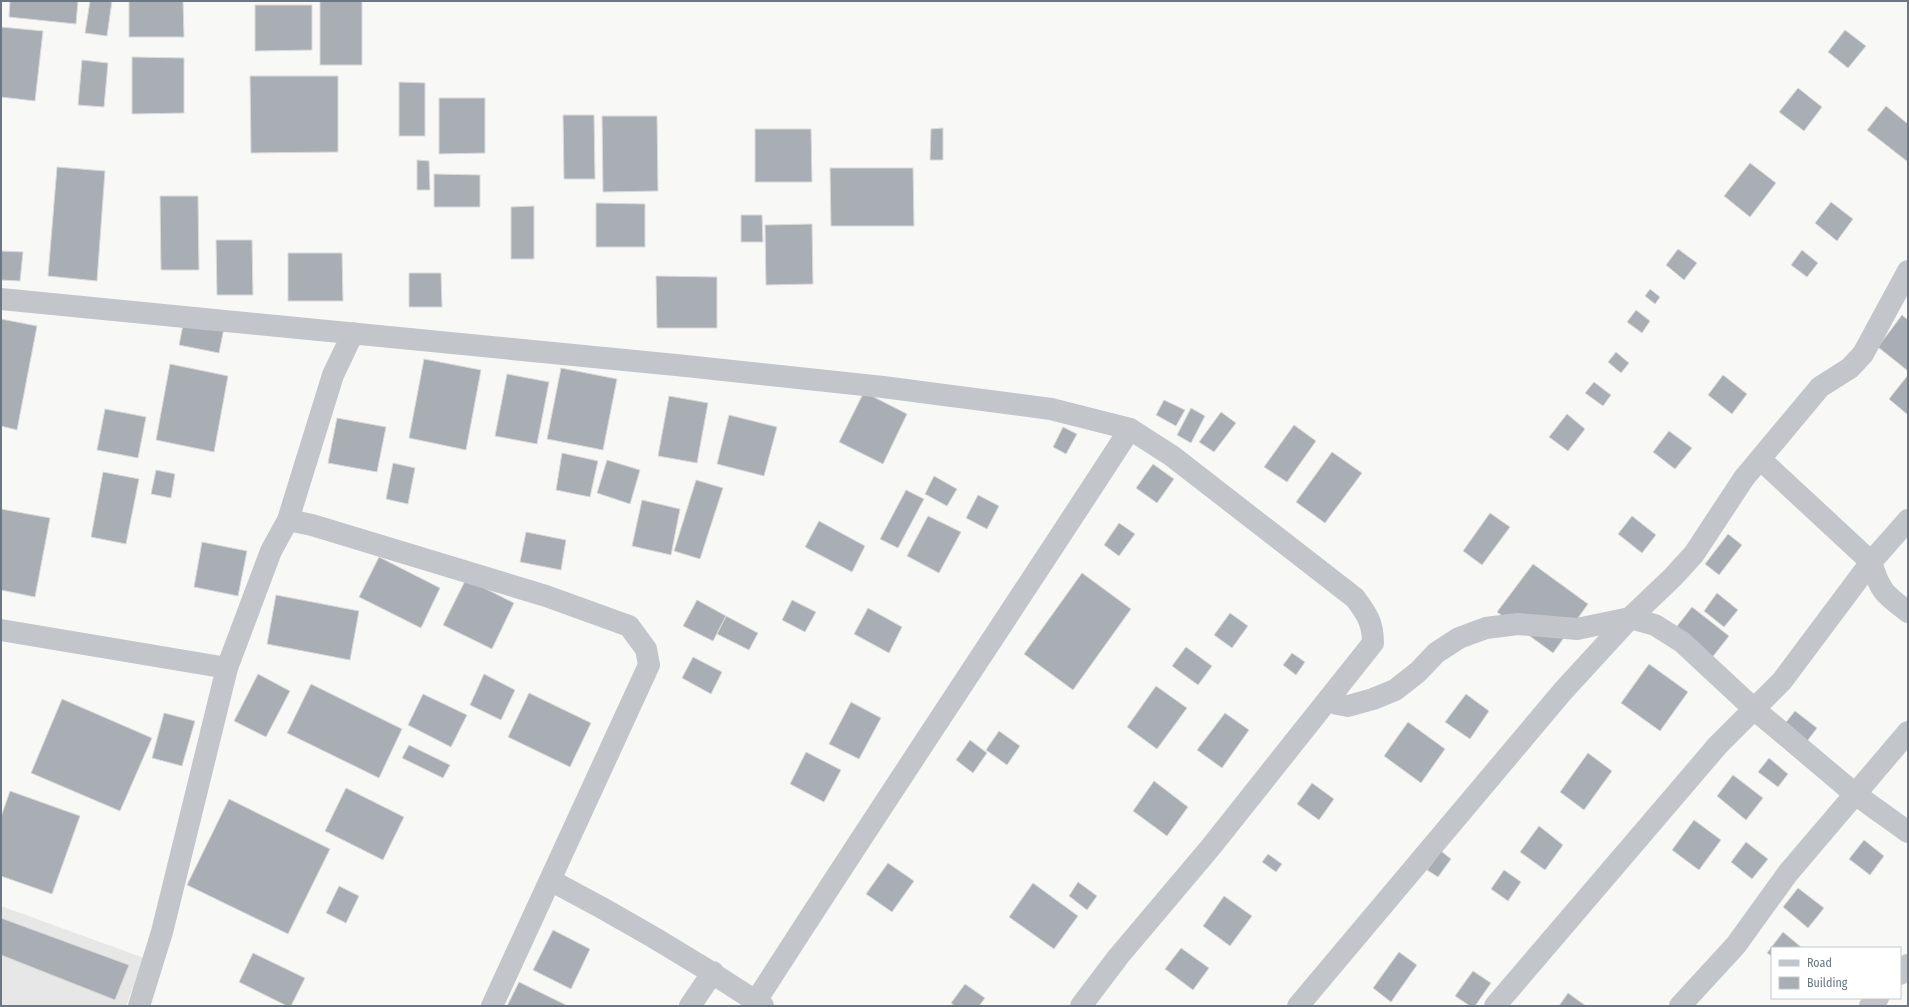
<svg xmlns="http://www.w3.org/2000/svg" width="1909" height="1007" font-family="'Fira Sans Condensed',sans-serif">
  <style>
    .built { fill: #e6e7e6 }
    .building { fill: #a8aeb4; stroke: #dadad8 }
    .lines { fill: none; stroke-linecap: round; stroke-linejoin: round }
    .minor { stroke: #c2c5c9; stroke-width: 22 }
  </style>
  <rect width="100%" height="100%" fill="#f8f8f6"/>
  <!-- built -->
  <path class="built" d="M1,906l143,52 -18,48h-125z"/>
  <!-- building -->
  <path class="building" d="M10,1h68l-2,23 -67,-7z
    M90,1h22l-5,35 -22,-3z
    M129,1h54l1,36h-55z
    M320,1h42v64h-42z
    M255,5h57v45l-57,1z
    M1,27l42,4 -8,70 -34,-4z
    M1845,30l21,16 -18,22 -20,-16z
    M132,57l52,1v55l-52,1z
    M82,60l26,3 -4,44 -26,-2z
    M250,76h88v76l-87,1z
    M399,82l26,1v53h-26z
    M1798,88l24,19 -18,24 -25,-19z
    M439,98h46v55l-46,1z
    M1886,106l22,18v38l-41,-32z
    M563,115h31l1,64h-31z
    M602,116h55l1,75 -55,1z
    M943,128v32h-13l1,-31z
    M755,129h56l1,53h-57z
    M417,160l12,1 1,29h-13z
    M1750,163l26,20 -26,34 -26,-21z
    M57,167l48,4 -8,110 -49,-5z
    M830,168h83l1,58h-83z
    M434,174l46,1v32h-46z
    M160,196h38l1,74h-38z
    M1831,202l22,17 -16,22 -22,-18z
    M596,203l49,1v43h-49z
    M534,206v53h-23v-52z
    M741,215h21l1,27h-22z
    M812,224l1,60 -47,1 -1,-60z
    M216,240h36l1,55h-36z
    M1678,249l19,14 -13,17 -18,-15z
    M1802,250l16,13 -11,14 -16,-12z
    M1,251l22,1 -3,29 -19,-1z
    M288,253h54l1,48h-55z
    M409,273h32l1,34h-33z
    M656,276l61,1v51h-60z
    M1650,289l10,8 -5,7 -10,-8z
    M1636,310l14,11 -8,12 -15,-11z
    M1902,315l6,5v51l-30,-24z
    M1,319l36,7 -20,104 -16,-4z
    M184,320l40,8 -5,25 -40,-8z
    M1616,352l13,11 -8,10 -13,-11z
    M424,359l57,11 -15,80 -57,-12z
    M170,364l58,12 -14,76 -58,-12z
    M561,368l56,11 -14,71 -56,-11z
    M507,374l42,8 -12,62 -42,-8z
    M1723,375l24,19 -15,20 -24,-19z
    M1908,375v40l-19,-16z
    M1594,382l17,13 -8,11 -18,-13z
    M864,392l43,22 -24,50 -44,-22z
    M669,396l39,7 -11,60 -39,-7z
    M1164,400l21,10 -9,16 -20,-11z
    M1191,408l14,8 -14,27 -14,-8z
    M105,409l41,8 -8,41 -41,-8z
    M1221,412l15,11 -22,29 -15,-10z
    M1567,414l18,15 -17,22 -19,-14z
    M729,415l48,12 -13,49 -47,-12z
    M337,418l49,9 -9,45 -49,-9z
    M1294,425l22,16 -29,41 -23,-15z
    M1063,427l14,7 -11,20 -13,-7z
    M1669,431l23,17 -17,21 -22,-17z
    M1332,452l30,21 -37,50 -29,-21z
    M562,453l36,8 -8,36 -34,-7z
    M607,460l33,10 -10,34 -33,-11z
    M393,463l22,5 -7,36 -22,-5z
    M1153,464l21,15 -17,24 -21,-15z
    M156,470l19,4 -4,24 -20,-4z
    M103,472l36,7 -13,65 -35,-7z
    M934,476l23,13 -10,17 -22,-12z
    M696,480l27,8 -23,71 -26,-8z
    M906,490l18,9 -26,49 -18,-9z
    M978,495l21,11 -12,23 -21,-11z
    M642,500l38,9 -9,46 -39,-9z
    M1,509l49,9 -15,79 -34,-7z
    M1490,513l20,14 -28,38 -19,-14z
    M928,516l33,16 -22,41 -32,-17z
    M1632,516l24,19 -14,18 -24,-19z
    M819,521l46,25 -13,26 -47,-25z
    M1119,523l16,11 -16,22 -15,-11z
    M526,532l40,8 -5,30 -41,-8z
    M1728,534l14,11 -23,30 -14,-11z
    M202,542l45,9 -9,45 -44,-9z
    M379,557l61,31 -19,40 -62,-31z
    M1533,564l55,40 -35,49 -56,-41z
    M1082,573l49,36 -58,81 -49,-36z
    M466,579l48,24 -22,46 -49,-24z
    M1717,593l21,17 -14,17 -20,-16z
    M276,595l83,16 -9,49 -83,-16z
    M697,600l29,16 -13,25 -30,-15z
    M792,600l24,12 -11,20 -23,-12z
    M1692,607l37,29 -18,23 -37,-29z
    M868,608l34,19 -13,26 -35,-19z
    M1230,613l18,13 -16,22 -18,-13z
    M726,616l32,17 -9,17 -32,-16z
    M1186,647l26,19 -14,19 -26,-19z
    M1292,653l13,9 -9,13 -13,-10z
    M693,657l29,15 -11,22 -29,-16z
    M1649,664l39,28 -28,39 -39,-28z
    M258,674l32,17 -24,46 -32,-16z
    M484,674l31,16 -14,30 -31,-15z
    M311,684l91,45 -23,49 -92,-45z
    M1156,686l31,22 -30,41 -30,-22z
    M529,693l62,30 -21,44 -62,-30z
    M423,694l44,21 -16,32 -43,-22z
    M1466,694l23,17 -19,28 -25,-17z
    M62,699l90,39 -32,73 -89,-38z
    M851,702l30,16 -22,41 -30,-15z
    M1795,711l22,17 -15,20 -23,-17z
    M164,713l31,8 -13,45 -30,-8z
    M1225,713l24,17 -27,38 -25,-18z
    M1408,722l37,27 -24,34 -37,-27z
    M999,731l21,15 -13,19 -21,-15z
    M970,740l17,13 -14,20 -17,-13z
    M409,745l41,20 -7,13 -41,-20z
    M806,752l35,18 -17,32 -34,-18z
    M1588,753l24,18 -28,39 -24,-18z
    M1769,758l19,16 -10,13 -20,-15z
    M1733,775l30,23 -17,22 -29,-24z
    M1154,781l34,26 -21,29 -34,-25z
    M1312,783l22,16 -15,21 -22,-16z
    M346,788l58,29 -21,43 -58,-29z
    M10,791l70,25 -28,78 -51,-18v-59z
    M229,799l101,50 -42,85 -101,-49z
    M1694,820l27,20 -22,30 -27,-20z
    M1539,826l24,19 -18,25 -25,-18z
    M1864,840l20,16 -14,19 -21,-16z
    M1746,842l22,17 -16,20 -21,-17z
    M1441,851l10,8 -13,18 -11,-7z
    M1268,854l14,10 -6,8 -14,-10z
    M888,863l26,18 -22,31 -26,-18z
    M1504,870l17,12 -13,19 -17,-12z
    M1078,882l19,14 -10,14 -18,-14z
    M1033,883l45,33 -24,33 -45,-32z
    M339,886l20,10 -13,27 -20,-10z
    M1798,888l26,20 -16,20 -25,-21z
    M1224,896l28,20 -22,30 -27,-20z
    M1,918l128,47 -14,35 -114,-45z
    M553,930l37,19 -19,40 -38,-19z
    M1783,932l18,15 -29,1v8l-5,-3z
    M1181,948l28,20 -16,22 -28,-21z
    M1399,952l18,13 -26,37 -18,-14z
    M253,953l52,25 -14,28h-4l-48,-24z
    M1473,971l18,12 -16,23h-5l-15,-10z
    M519,982l49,24h-61z
    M965,984l20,14 -6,8h-24l-4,-3z
    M1568,993l18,13h-27z"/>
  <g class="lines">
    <!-- minor -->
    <path class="minor" d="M1,299l685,67 197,21 168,22 79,20 42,27 183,142c12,16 18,25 18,45l-163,205 -92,109 -37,49
      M1760,459l111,103c9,29 13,32 37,50
      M288,520l24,5 234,71 83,30 17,23 3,16 -157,341
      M1,630l226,38
      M1328,700l9,4 11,2 25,-7 22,-9 23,-18 18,-19 23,-15 27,-10 32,-4 59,5 53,-11 25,7 27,17 72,67 101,85 53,38
      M550,880c73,38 144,80 213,126
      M1900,974l8,-9
      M756,1001c123,-192 250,-381 374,-572
      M139,1006l23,-74 65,-264 44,-117 17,-31 45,-145 20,-42
      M690,1006l23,-34
      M1298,1006l265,-315 67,-73 43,-41 21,-23 50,-76 76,-91 30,-19 13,-14 45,-83
      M1495,1006l223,-261 64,-64 89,-119 37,-42
      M1680,1006l56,-61 52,-72 120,-141
      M1870,1006l8,-8"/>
  </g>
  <!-- border -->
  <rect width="1909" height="1007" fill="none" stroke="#6b7783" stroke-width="4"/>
  <!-- legend -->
  <rect x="1771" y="947" width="130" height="52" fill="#ffffff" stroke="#c4c9cd"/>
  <rect x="1779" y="960" width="20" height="6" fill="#c2c5c9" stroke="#c4c9cd"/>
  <text x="1807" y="967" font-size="12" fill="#6b7783">Road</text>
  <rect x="1779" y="977" width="20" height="12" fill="#a8aeb4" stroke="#c4c9cd"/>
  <text x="1807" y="987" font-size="12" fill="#6b7783">Building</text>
</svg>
